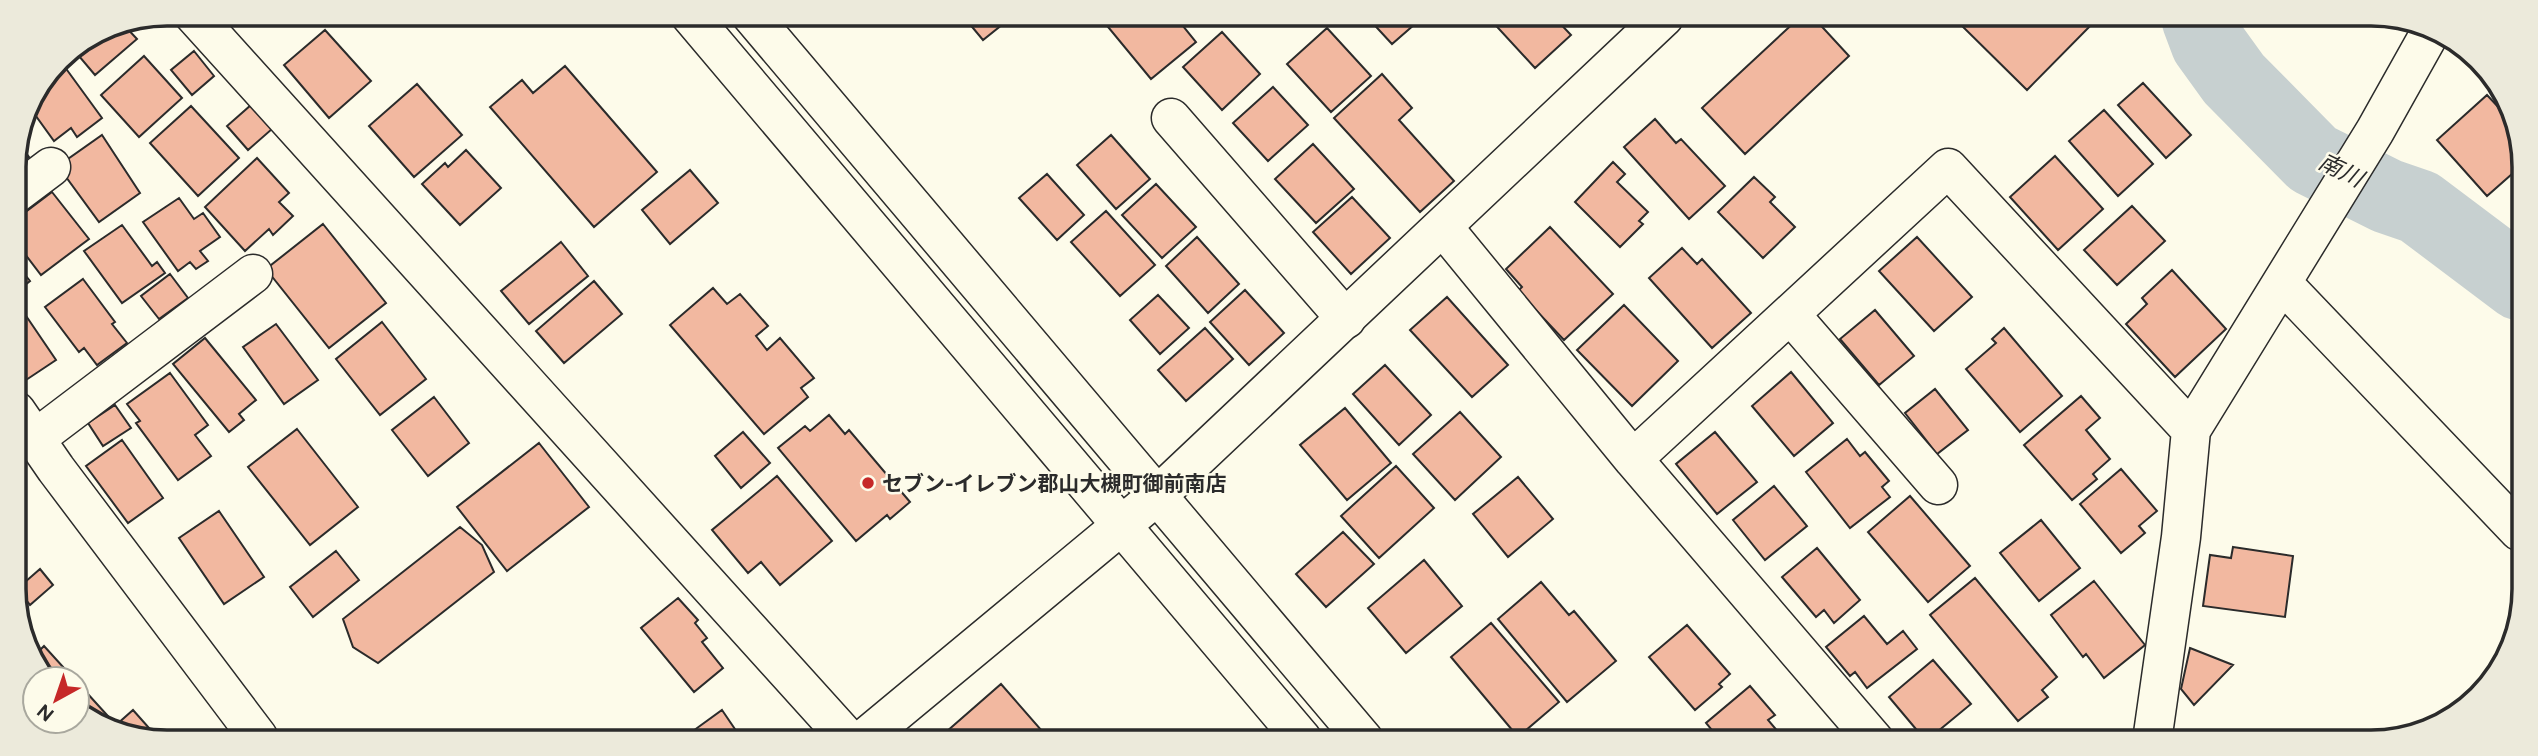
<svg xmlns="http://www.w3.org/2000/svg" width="2538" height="756" font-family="Figtree,'Noto Sans JP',sans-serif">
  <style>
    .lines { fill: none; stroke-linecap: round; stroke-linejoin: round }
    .river { stroke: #c7d0d0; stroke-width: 75 }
    .building { fill: #f2b8a0; stroke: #2b2b2b; stroke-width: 2 }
    .minor-casing { stroke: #2b2b2b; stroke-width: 41 }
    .tertiary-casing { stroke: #2b2b2b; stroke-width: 41 }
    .minor { stroke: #fdfbea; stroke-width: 38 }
    .tertiary { stroke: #fdfbea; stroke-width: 38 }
    .poi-dot { fill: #c62828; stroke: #fdfbea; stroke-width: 2.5 }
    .labels { text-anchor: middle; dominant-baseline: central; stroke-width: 5; stroke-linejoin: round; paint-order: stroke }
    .poi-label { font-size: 21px; font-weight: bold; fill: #2b2b2b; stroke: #fdfbea; text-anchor: start }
    .water-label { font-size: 23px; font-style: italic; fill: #2b2b2b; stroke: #fdfbea }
    .rim { fill: none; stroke: #2b2b2b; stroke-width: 3.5 }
  </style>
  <rect width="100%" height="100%" fill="#fdfbea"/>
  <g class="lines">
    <!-- river -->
    <path class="river" d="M2199,19l9,24 26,36 79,80 74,37 32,11 101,76"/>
  </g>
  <!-- building -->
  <path class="building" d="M963,16h50l-30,24z
    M1099,16h76l21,26 -45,37z
    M1367,17h56l-31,27z
    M1488,17h66l17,18 -36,33z
    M1799,18h15l35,38 -104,98 -43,-46z
    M1954,18h144l-71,72z
    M122,23l15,16 -42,36 -22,-26 36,-24z
    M1327,28l44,48 -40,36 -44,-48z
    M325,30l46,51 -42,37 -45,-53z
    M1222,32l38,42 -38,36 -39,-43z
    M194,51l20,25 -22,19 -21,-25z
    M144,56l38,42 -43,39 -38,-42z
    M59,59l43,59 -25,19 -6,-9 -17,13 -26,-36z
    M565,66l92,106 -63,55 -104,-120 32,-27 11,13z
    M1382,74l30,34 -13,12 55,61 -34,31 -86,-94z
    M2143,83l48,52 -25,23 -48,-53z
    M417,84l45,51 -48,42 -45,-51z
    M1273,87l35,38 -40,36 -35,-38z
    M2487,95l28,30 6,13v28l-34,30 -50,-56z
    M251,105l21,24 -24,21 -21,-24z
    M191,106l48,52 -41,38 -48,-53z
    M2104,110l49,54 -35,32 -49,-55z
    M1655,119l21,24 5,-4 44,47 -36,33 -65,-72z
    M102,135l38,58 -41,29 -41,-56z
    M1111,135l39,44 -34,30 -39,-44z
    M18,142l11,15 -15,10v-10z
    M1313,144l41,45 -38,34 -41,-44z
    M466,150l35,38 -41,37 -38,-41 23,-21 3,4z
    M2055,156l48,53 -45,41 -48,-53z
    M257,158l32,35 -10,9 14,14 -20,19 -4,-6 -24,22 -40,-44z
    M1613,162l12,12 -8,8 31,30 -9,9 4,3 -23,23 -45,-45z
    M690,170l28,33 -48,41 -28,-34z
    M1047,174l37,41 -27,25 -38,-42z
    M1754,177l21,20 -5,5 25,25 -32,31 -45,-46z
    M1156,184l40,43 -34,31 -40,-43z
    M52,192l37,47 -48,36 -26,-34v-21z
    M1352,197l38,41 -39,36 -38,-42z
    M179,198l15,21 9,-6 17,24 -20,14 8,10 -12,8 -6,-7 -12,9 -35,-49z
    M2132,206l33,35 -48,44 -33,-35z
    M1106,211l49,54 -35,31 -49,-54z
    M323,224l63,79 -57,45 -63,-79z
    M122,225l30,41 5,-4 8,11 -43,30 -38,-52z
    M1550,227l63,67 -49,46 -46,-49 4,-4 -16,-18z
    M1197,237l42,47 -31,29 -42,-47z
    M1917,237l55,60 -38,34 -55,-60z
    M561,242l27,34 -59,48 -28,-33z
    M1682,248l15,16 5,-5 49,54 -39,35 -63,-70z
    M15,262l15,19 -15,12z
    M2172,270l54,59 -51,48 -49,-53 21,-20 -5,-6z
    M170,274l18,24 -29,21 -18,-23z
    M83,279l32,43 -3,2 15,19 -30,22 -13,-17 -5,4 -34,-45z
    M594,281l28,33 -58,49 -28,-32z
    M713,288l14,16 13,-10 28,32 -12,10 11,14 13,-12 34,40 -13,10 7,9 -44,37 -94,-109z
    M1245,290l39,43 -35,32 -39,-43z
    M1158,295l31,33 -29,26 -30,-34z
    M1447,297l61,68 -36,32 -62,-67z
    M18,304l38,56 -33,22 -8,-11v-65z
    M1624,305l54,56 -46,45 -55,-56z
    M1875,310l39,46 -35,29 -39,-46z
    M382,322l44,57 -46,36 -44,-56z
    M276,324l42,56 -34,24 -41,-57z
    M1205,328l28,31 -47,42 -28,-31z
    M2004,328l58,68 -42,36 -54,-63 30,-26 -4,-4z
    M205,338l51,62 -17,14 5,6 -15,12 -56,-68z
    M1385,365l46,50 -32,30 -46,-51z
    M1791,372l42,51 -39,33 -42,-50z
    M170,373l38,52 -13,10 16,21 -33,24 -42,-57 4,-2 -13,-17z
    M1935,389l33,41 -31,24 -32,-41z
    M2081,396l19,22 -14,12 24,29 -17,15 4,5 -25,21 -48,-55z
    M434,397l35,46 -41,33 -36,-46z
    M115,405l16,23 -28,18 -15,-23z
    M1345,408l46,55 -44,37 -47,-55z
    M1460,412l41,45 -46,43 -42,-46z
    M829,415l16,19 4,-4 61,72 -20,17 -3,-4 -31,26 -78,-93 27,-22 5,5z
    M297,429l61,78 -48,38 -62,-78z
    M743,432l27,31 -29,25 -26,-32z
    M1715,432l42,50 -40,32 -41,-50z
    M1847,439l13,17 5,-4 24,29 -7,6 8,10 -40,31 -44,-56z
    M122,440l41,58 -35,25 -42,-57z
    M539,443l50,64 -82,64 -50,-64z
    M1396,466l38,42 -55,50 -38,-42z
    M2121,469l36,42 -18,15 6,7 -24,20 -41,-49z
    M777,476l55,65 -52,44 -19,-23 -13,11 -36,-43z
    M1518,477l35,42 -45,38 -35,-43z
    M1774,486l33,40 -42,34 -32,-40z
    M1910,496l60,70 -42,36 -60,-70z
    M219,511l45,66 -40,27 -45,-66z
    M2041,520l39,48 -41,33 -39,-48z
    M460,527l22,18 12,27 -116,91 -25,-16 -10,-28z
    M1343,532l31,32 -48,43 -30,-33z
    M2233,547l60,9 -8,61 -82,-11 7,-51 21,3z
    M1817,548l43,52 -26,23 -10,-13 -8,7 -34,-40z
    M336,551l23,29 -46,37 -23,-30z
    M1424,560l38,46 -56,47 -38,-45z
    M40,569l13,16 -23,20 -13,-16z
    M1975,578l82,99 -15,13 6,7 -30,24 -88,-106z
    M2094,581l51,64 -41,33 -18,-24 -3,3 -32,-42z
    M1541,582l28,33 5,-4 42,50 -49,41 -69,-83z
    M678,598l20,22 -3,3 12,15 -5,4 21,26 -29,24 -53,-64z
    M1864,616l23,28 16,-13 14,18 -50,39 -12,-16 -5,4 -24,-29z
    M1491,623l68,79 -41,35 -67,-80z
    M1687,625l43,49 -11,10 3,3 -27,23 -46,-53z
    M44,646l30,33h-25l-13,-25z
    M2190,648l43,17 -39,40 -13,-16z
    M1933,660l38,44 -45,37 -37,-44z
    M77,682l39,43 17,-15 24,27h-29l-51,-29z
    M1001,684l48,55h-111z
    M1750,686l25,29 -7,5 17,20h-65l-14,-17z
    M722,710l19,28h-53l-2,-2z"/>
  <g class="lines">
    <defs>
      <path id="minor" d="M193,14l654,724
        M1171,118l175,201
        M15,194l36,-27
        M1443,227l190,232 242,282
        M2282,283l237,248
        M1790,314l148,171
        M16,411l40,58 202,268
        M35,439l218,-165
        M1633,459l315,-291 243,262
        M2152,741l29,-204 10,-107 184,-299 56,-100"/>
      <path id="tertiary" d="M690,15l612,724
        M751,15l613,725
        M865,738l293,-243 506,-478"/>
    </defs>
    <!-- minor casing -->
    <use href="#minor" class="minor-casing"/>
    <!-- tertiary casing -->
    <use href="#tertiary" class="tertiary-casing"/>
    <!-- minor -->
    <use href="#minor" class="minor"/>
    <!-- tertiary -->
    <use href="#tertiary" class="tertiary"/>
  </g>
  <!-- markers -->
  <circle class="poi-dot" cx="868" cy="483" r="7"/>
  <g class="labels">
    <!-- poi labels -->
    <g class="poi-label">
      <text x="882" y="483">セブン-イレブン郡山大槻町御前南店</text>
    </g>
    <!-- water labels -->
    <g class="water-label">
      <text transform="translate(2341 170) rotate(26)">南川</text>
    </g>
  </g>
  <!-- crop -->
  <path d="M0 0H2538V756H0ZM167 26H2371A141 141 0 0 1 2512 167V589A141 141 0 0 1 2371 730H167A141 141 0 0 1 26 589V167A141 141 0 0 1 167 26Z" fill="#eceadb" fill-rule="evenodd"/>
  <path class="rim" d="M167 26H2371A141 141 0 0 1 2512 167V589A141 141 0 0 1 2371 730H167A141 141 0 0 1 26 589V167A141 141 0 0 1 167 26Z"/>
  <!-- north arrow -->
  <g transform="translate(56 700) rotate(220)"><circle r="33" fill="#fdfbea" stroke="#a9a89e" stroke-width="2"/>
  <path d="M0-5L12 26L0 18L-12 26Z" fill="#c62828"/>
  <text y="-10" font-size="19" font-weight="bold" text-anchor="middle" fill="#2b2b2b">N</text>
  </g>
</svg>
